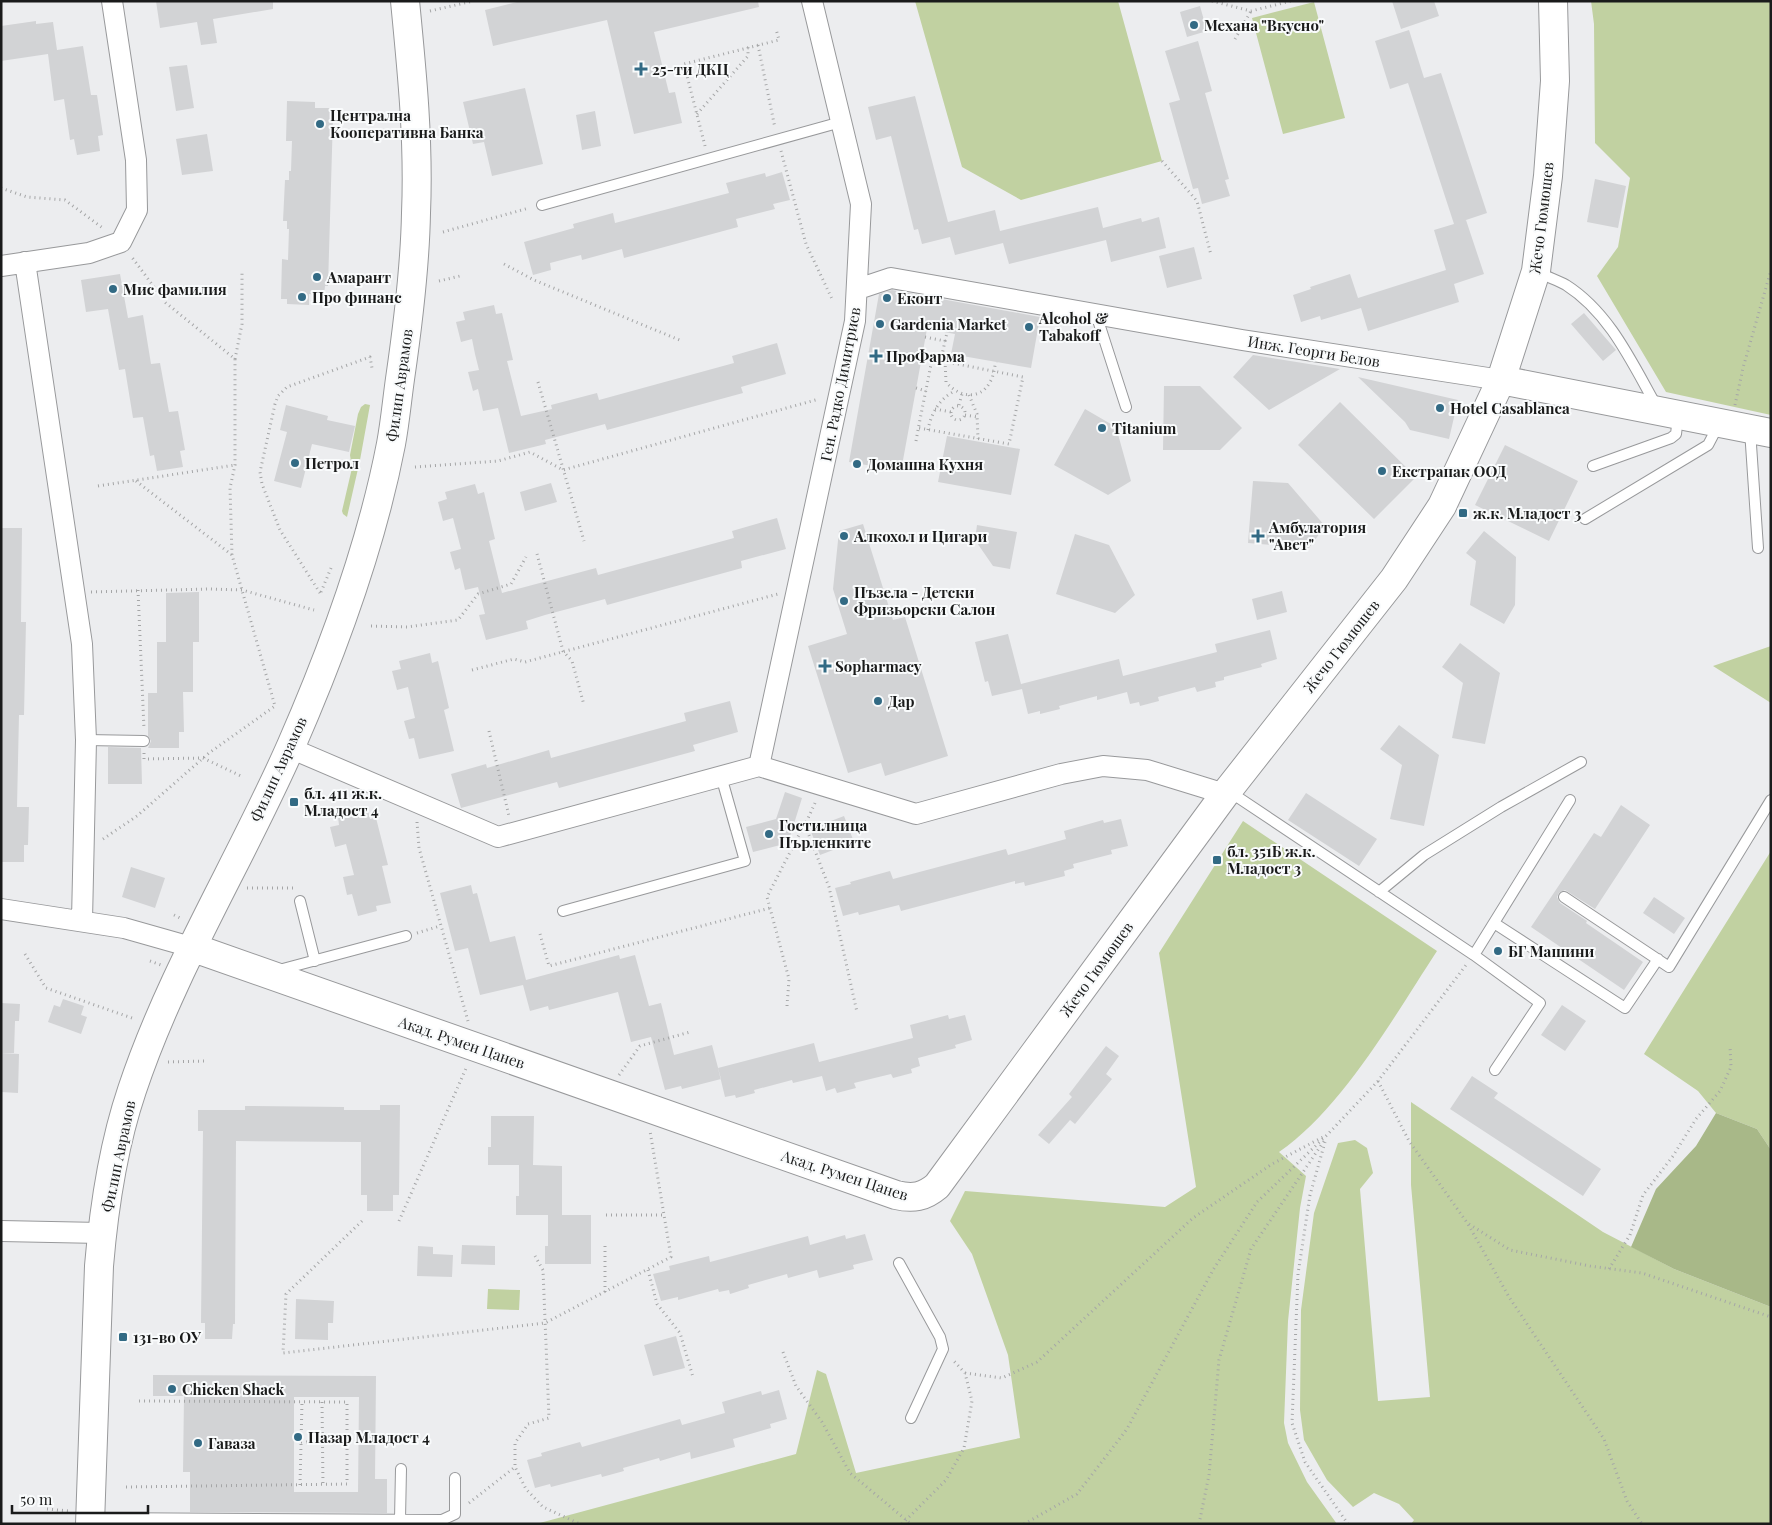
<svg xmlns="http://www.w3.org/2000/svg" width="1772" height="1525" font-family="'Playfair Display',serif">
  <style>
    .green { fill: #c1d1a1 }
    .forest { fill: #a8b888 }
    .building { fill: #d2d3d5; fill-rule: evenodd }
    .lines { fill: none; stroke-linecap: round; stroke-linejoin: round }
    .lane-casing { stroke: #98999b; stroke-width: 12 }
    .street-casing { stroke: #98999b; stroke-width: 22 }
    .secondary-casing { stroke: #98999b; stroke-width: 30 }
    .path { stroke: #a5a6a7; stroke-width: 3; stroke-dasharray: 1 4; stroke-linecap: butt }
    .lane { stroke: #fff; stroke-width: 10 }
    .street { stroke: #fff; stroke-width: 20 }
    .secondary { stroke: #fff; stroke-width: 28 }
    .poi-dot { fill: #326a84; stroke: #f9fbfc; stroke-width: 2 }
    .labels { text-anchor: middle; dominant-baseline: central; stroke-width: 4; stroke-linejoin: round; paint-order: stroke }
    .poi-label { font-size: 15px; font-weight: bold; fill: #1a1b1b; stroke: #f9fbfc; text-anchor: start }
    .street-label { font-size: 15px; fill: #1a1b1b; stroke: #f9fbfc }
  </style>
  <rect width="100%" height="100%" fill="#ecedef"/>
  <!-- green -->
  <path class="green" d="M915,1h203l44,160 -141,39 -59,-33z
    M1591,1h180v414l-105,-23 -69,-116 21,-29 12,-69 -35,-35 -1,-119z
    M1314,2l31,116 -62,16 -31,-116z
    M365,404l5,1 -10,55 -13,57 -4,-3 -1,-3 10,-43 -2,-13 8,-41 3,-7z
    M1771,646v57l-58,-37z
    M1243,821l194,130c-42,64 -95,158 -158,201l27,24 -6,32 -12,113 -4,102 4,20 19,39 30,42h-801l260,-70 21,-84 9,4 30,99 164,-35 -12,-83 -36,-101 -22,-33 15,-30 200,16 31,-20 -37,-234z
    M1771,851v299l-14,-21 -41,-16 -18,-22 -54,-37z
    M1411,1102l192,130 71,37 97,38v217h-360l3,-4 -15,-16 -25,-11 -21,14 -26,-27 -23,-40 -4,-30 1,-100 13,-97 24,-70 17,-3 12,8 6,25 -13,16 18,212 52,-4 -19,-212z
    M488,1289l32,1 -1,20 -32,-1z"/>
  <!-- forest -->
  <path class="forest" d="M1716,1113l41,16 14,21v157l-97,-38 -43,-22 25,-58 40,-43z"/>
  <!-- building -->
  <path class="building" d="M156,1h117v8l-60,10 4,24 -16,2 -4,-23 -37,6z
    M521,1h237l1,6 -105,25 15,61 6,-1 7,31 -48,11 -27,-114 -114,26 -8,-36z
    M1392,1h42l5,15 -38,13z
    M1200,6l7,25 -20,6 -7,-25z
    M36,21v3l17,-2 4,28 26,-4 8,49h6l6,40 -5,1 2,15 -23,4 -3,-16 -4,1 -6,-41 -10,2 -6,-47 -47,7v-35z
    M1409,30l15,48 17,-5 46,140 -30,10 9,-3 18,54 -30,10 5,18 -91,29 -7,-23 -40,12 -1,-4 -19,6 -8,-27 18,-6 -1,-2 40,-13 8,24 88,-28 -12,-40 20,-6 -46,-141 -18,6 -15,-48z
    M1198,41l14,50 -7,2 24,86 -4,1 5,16 -28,8 -4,-16 -5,1 -24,-86 11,-3 -15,-49z
    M187,65l7,43 -18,3 -7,-44z
    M525,88l18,76 -51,12 -8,-34 -11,2 -10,-42z
    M915,96l33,126 47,-12 5,21 98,-24 5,21 38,-10 1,4 17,-5 7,31 -55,14 -5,-22 -97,24 -6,-21 -48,12 -5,-18 -28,7 -4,-15 -4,1 -23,-94 -15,4 -8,-33z
    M287,101l28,1v6h15v9h3l-5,169h-3l-1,9 -15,-1v11l-22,-1v-5h-6l1,-40 6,1 1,-31h-2v-8h-4l2,-41h4v-9h2l1,-30h-6z
    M595,111l6,35 -19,4 -6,-35z
    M207,134l6,37 -31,4 -6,-36z
    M782,172l8,28 -17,4 2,5 -39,10 2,8 -114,31 -2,-9 -40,11 -1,-5 -31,8 1,7 -18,5 -9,-33 50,-14 -1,-4 40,-11 2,10 91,-24 23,-6 -3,-10 39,-10 1,4z
    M1595,179l31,7 -8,42 -31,-6z
    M1194,247l8,32 -35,9 -8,-32z
    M120,274l8,44 15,-3 8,49 9,-1 9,49 9,-1 7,39 -5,1 3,16 -26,4 -3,-16 -4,1 -7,-39 -10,1 -8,-49 -6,1 -11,-61 -22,3 -5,-32z
    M892,290l148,27 -9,51 -80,-14 4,-20 -28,-5 -26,142 -52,-9 30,-168z
    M494,305l2,9 6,-1 11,47 -6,1 14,55 31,-7 -1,-4 46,-12 2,7 135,-37 -2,-7 45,-13 9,31 -45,13 2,6 -136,37 -2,-6 -60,16 1,4 -37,9 -11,-45 -15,3 -5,-22 -5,2 -5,-19 11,-2 -4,-16 -3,-15 -11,3 -5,-20 9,-2 -2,-8z
    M1584,313l32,37 -13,11 -32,-37z
    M1253,355l87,14 -71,41 -36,-33z
    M1358,377l100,23 -9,39 -39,-9 -5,-8z
    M1164,386h36l42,42 -22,22h-57z
    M1340,402l76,75 -42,42 -76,-74z
    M286,405l42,11 -1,4 28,6 -6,26 -37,-8 -11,44 -27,-7 13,-49 -7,-2z
    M1085,409l31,18 15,54 -23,14 -54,-30z
    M947,436l73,13 -9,46 -73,-13z
    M1505,445l73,36 -29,60 -74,-36z
    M1253,481l35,2 37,43 -16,22 -61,-5z
    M551,483l6,19 -32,9 -5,-19z
    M475,484l3,10 6,-2 11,47 -6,2 13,52 94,-25 2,7 136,-37 -2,-7 45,-13 9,31 -45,12 1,7 -135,37 -2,-6 -60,16 -19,6 2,8 -42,11 -7,-25 6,-1 -7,-27 -13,3 -5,-22 -5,2 -5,-18 11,-3 -8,-31 -10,3 -5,-19 9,-3 -2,-7z
    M863,524l30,96 12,-3 43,139 -63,20 -4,-13 -33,10 -40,-127 39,-12 -14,-45 6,-58z
    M977,525l40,7 -7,37 -17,-3 -18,-26z
    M1,528h21l-1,94h5l-2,93h-5l-2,92h12l-1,38h-4v17h-23z
    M1484,531l32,26 -1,48 -11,19 -34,-19 6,-44 -10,-8z
    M1075,534l34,11 26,50 -20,18 -59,-19z
    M1282,591l5,21 -30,8 -5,-21z
    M199,592v50h-6v50h-10l1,40h-5v16h-31l3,-7 -3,-5v-43h9v-51h9v-49z
    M1270,630l7,29 -16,5 1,3 -38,10v3l-9,2 1,5 -19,5 -2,-5 -37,10 1,4 -19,5 -1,-4 -9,2 -3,-12 -30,8v-4l-38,10 1,3 -20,5v-3l-12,3 -6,-25 -30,7 -4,-15 -3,1 -10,-40 33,-8 14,54 -1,-4 98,-25 4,17 94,-24 -2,-8z
    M1460,643l40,30 -15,71 -33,-6 11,-55 -21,-16z
    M430,653l2,10 6,-2 11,47 -5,2 10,41 -35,8 -5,-21 -5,1 -5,-18 11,-3 -7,-31 -11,3 -5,-19 9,-2 -2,-8z
    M730,701l8,31 -45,13 2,6 -136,37 -2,-6 -96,26 -10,-34 35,-10 1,4 62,-18 2,8 135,-37 -2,-8z
    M1399,725l40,30 -15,71 -34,-7 12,-54 -22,-16z
    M108,747l33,1 1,36h-34z
    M785,792l17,6 -14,45 -35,9 -7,-25 30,-8z
    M1306,793l71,46 -18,27 -71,-46z
    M1621,805l29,20 -55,84 -30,-19 -6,3 -2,4 3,6 27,18 -1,2 57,39 -19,28 -93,-63 63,-94 7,4z
    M368,810l2,9 6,-1 12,47 -6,1 9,37 -15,3 1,5 -19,5 -6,-22 -5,1 -4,-18 11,-2 -8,-31 -11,3 -5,-20 9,-2 -1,-8z
    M844,816l10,26 -34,13 -10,-26z
    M1121,819l7,27 -17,4 1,4 -39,10 1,4 -10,3 1,5 -40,10 -1,-4 -9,2v-3l-114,30 -2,-6 -40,10 -1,-3 -15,4 -8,-28 16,-4 -1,-2 40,-11 3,8 113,-30 2,6 58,-16 -2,-8 39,-11 1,3z
    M131,867l34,11 -10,30 -33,-11z
    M471,885l2,9 4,-1 13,49 25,-6 11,44 93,-25 1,4 15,-4 14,51 12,-3 13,52 38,-10 9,34 -39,10 -1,-3 -16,4 -14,-53 -20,5 -13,-50 -69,18 -1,-4 -18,5 -7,-26 -43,10 -12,-47 -13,3 -15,-58z
    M1654,897l31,21 -11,16 -31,-21z
    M63,999l21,7 -3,9 6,2 -6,17 -33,-12 6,-17 6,2z
    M1,1003l19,1 -1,17h-4l-1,32h-13z
    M1562,1005l24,16 -21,30 -24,-16z
    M948,1015l1,4 16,-4 7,25 -17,5 1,3 -38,10 2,8 -9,3 1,4 -19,5 -2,-4 -37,9 2,5 -19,5 -2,-5 -9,3 -4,-15 -29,7 -1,-3 -38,10 1,3 -19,5 -1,-3 -10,2 -7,-29 96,-25 5,19 94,-24 -3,-13z
    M1106,1046l13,10 -13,18 6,5 -37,45 -5,-4 -21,24 -11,-9 34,-38 -3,-3z
    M1,1053l18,1 -1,39 -17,-1z
    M1472,1076l26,17 -4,5 107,71 -18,27 -133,-87z
    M380,1105h20l-1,90h-6v16h-26v-16h-6v-53l-125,-1 -1,183h-2l-1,15h-27v-16h-4l2,-192h-5v-21h47v-4l99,1v3h36z
    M491,1116h43l-1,49 29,1v49h29v49h-46v-18h3v-31h-32v-19h3v-31h-31v-18h3z
    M865,1234l8,26 -20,5 1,4 -35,9 -2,-8 -29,8 -1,-4 -39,11 1,3 -19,6 -1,-4 -10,2 -1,-3 -40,11v-3l-17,4 -8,-27 17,-4 -1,-4 40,-10 1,6 98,-26 2,9 35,-10 1,4z
    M462,1245l33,1v19l-34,-1z
    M418,1246l15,1v7l20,1 -1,22 -35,-1z
    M296,1299l38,2 -1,22h-5v17l-33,-1z
    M676,1336l9,32 -32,8 -9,-31z
    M153,1375l223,1 -1,103h12v34l-197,-1v-40h-7l1,-76h-31zM294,1397h65l-1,95h-64z
    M779,1390l8,29 -17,5 1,4 -38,11 2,8 -44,12 -1,-7 -30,9 -1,-3 -36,10 1,3 -22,6 -1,-3 -50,13 -1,-3 -15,4 -8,-28 15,-4 -1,-3 39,-11 2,5 98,-28 2,6 43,-12 -3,-11 39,-11 1,4z"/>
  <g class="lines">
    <defs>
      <path id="lane" d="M542,205l299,-83
        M1538,272c9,5 19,8 28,13 44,28 66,78 91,122
        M1096,314l30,93
        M1750,430l8,118
        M1593,466l78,-28 5,-4 2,-17
        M1585,519l123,-74 11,-21
        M86,740l58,1
        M1227,795l12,3 235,157 66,48 -45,67
        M1379,892l45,-37 77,-48 80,-45
        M1564,897l105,70 102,-167
        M300,901l15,60
        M563,911l182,-50 -24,-85
        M1494,923l131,85 33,-49
        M1474,955l96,-155
        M279,970l127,-34
        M899,1263l41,74 3,12 -32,69
        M91,1518l351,2 13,-6v-36
        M400,1519l1,-50"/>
      <path id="street" d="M25,262l57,382 4,96 -4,180
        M1,266l88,-13 32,-11 16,-32 -1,-50 -24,-159
        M858,289l33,-11 351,62 259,40
        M290,748l208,89 261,-71 157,48 145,-40 42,-8 44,4 78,24
        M759,766l96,-445 6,-117 -49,-203
        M1,909l123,19 67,19
        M1,1231l100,2"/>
      <path id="secondary" d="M1501,380l270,53
        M191,947l705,248c17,4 28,2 41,-9l288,-392 169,-215 48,-73 59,-126 35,-109 12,-95 7,-95 -2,-80
        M90,1524l9,-258c5,-59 14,-120 33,-176 40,-120 108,-228 159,-344 42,-96 80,-198 100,-302 4,-21 6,-44 9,-65 8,-55 15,-111 16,-166 3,-71 -4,-141 -11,-212"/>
    </defs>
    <!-- lane casing -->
    <use href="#lane" class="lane-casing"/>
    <!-- street casing -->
    <use href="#street" class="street-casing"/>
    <!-- secondary casing -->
    <use href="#secondary" class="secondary-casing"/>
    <!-- path -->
    <path class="path" d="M1212,1l39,10 40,-10
      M430,11l43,-10
      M1235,39l16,-28
      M758,45l17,83
      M697,114l51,-58v-9
      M705,146l-21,-82 95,-24 -3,-11
      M781,151l25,93 26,55
      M1162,161l35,40 14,54
      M1,188l26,9 38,3 39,29
      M443,232l86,-24
      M504,264l30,16 148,61
      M439,281l21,-5
      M925,337l20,4 -4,19
      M945,341l2,-8
      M235,359l7,-35v-52
      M945,361l1,21c12,15 34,19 44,0 4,-6 4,-14 6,-20
      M538,382l46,159
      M916,388l10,3
      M969,395l8,19 1,25
      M959,405l3,-11
      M1735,405l8,-37 28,-98
      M951 413a7 7 0 1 1 14 0a7 7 0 1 1-14 0Z
      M935,409l16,3
      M965,415l13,2
      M928,430c3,-17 12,-32 27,-39
      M916,441c5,-28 11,-55 16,-82l91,18 -14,67 -90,-16
      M415,467l83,-6 32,-9 33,18 256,-71
      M136,481l96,74
      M98,486l137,-21
      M537,554l26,97 9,10 12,44
      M138,590l6,139
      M91,592l118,-3 33,1 72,20
      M321,592l10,-24
      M320,593l-40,-63 -18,-46 -2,-12 15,-68 3,-8 9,-9 83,-30 2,11
      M371,626l36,1 51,-7 20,-26 33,-10 15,-27
      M472,670l42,-11 11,3 253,-68
      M489,731l20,85
      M144,753v6l59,-1 38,18
      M815,803l-10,22 24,62 28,125
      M417,822l2,26 49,173
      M103,839l34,-23 72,-63 66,-47 -43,-151 -2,-67 5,-23v-106l-69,-56 -35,-47
      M247,888h48
      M174,915l8,4
      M417,933l23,-7
      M540,934l9,32 221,-58
      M25,954l21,34 86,30
      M150,961l11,4
      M787,1006l2,-27 -22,-82 37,-72
      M168,1062l36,-1
      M619,1075l21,-29 50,-14
      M1378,1081l31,60 59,83 41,73 95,142 23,62 15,23
      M1325,1142l-15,53 -12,79 -6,149 13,39 43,62
      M606,1215h58
      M362,1221l-76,73 -3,59 262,-30 126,-66 -21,-126
      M399,1221l68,-155
      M1469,1224l41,26 80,16 52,7 129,44
      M535,1256l8,14 6,148 -21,6 -13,19v24l11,22 17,18 37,17
      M1609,1269l21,-34 13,-40 30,-39 23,-37 24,-28 11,-24 -1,-21
      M648,1270l9,34 23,29 13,44
      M605,1292v-49
      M783,1352l13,34 26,36 28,51 61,51
      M965,1373l37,5 35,-16 156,-144 79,-54 51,-27
      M322,1402l1,83
      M301,1442h46
      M300,1485l2,-83
      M126,1487l221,-3v-82l-209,-1
      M469,1503l46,-36
      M47,1509l22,2
      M902,1524l44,-44 18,-32 8,-47 -7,-28 -13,-14
      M1024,1524l53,-30 50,-65 86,-159 44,-68 71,-68 50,-53 88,-116
      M1199,1524l10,-49 10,-115 32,-111 73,-108"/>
    <!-- lane -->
    <use href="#lane" class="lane"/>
    <!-- street -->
    <use href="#street" class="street"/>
    <!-- secondary -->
    <use href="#secondary" class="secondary"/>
  </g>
  <!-- markers -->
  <g class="poi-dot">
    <circle cx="1194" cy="25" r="5"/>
    <path d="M638.5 61.5h5v5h5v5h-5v5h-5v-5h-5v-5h5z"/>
    <circle cx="320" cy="124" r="5"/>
    <circle cx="317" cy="277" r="5"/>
    <circle cx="113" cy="289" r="5"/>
    <circle cx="302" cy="297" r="5"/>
    <circle cx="887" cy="298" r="5"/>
    <circle cx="880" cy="324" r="5"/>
    <circle cx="1029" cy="327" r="5"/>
    <path d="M873.5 348.5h5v5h5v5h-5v5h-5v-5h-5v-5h5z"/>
    <circle cx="1440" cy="408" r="5"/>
    <circle cx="1102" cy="428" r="5"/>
    <circle cx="295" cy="463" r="5"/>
    <circle cx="857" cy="464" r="5"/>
    <circle cx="1382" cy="471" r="5"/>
    <rect x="1458" y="508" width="10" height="10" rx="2.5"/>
    <circle cx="844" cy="536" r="5"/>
    <path d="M1255.5 528.5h5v5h5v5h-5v5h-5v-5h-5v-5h5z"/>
    <circle cx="844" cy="601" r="5"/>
    <path d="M822.5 658.5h5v5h5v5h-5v5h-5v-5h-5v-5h5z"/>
    <circle cx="878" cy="701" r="5"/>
    <rect x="289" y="797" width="10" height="10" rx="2.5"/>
    <circle cx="769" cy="834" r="5"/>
    <rect x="1212" y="855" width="10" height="10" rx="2.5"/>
    <circle cx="1498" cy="951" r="5"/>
    <rect x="118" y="1332" width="10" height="10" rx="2.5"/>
    <circle cx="172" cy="1389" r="5"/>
    <circle cx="298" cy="1437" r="5"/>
    <circle cx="198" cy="1443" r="5"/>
  </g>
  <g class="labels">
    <!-- poi labels -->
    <g class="poi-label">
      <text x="1204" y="25">Механа "Вкусно"</text>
      <text x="652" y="69">25-ти ДКЦ</text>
      <text x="330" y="115">Централна<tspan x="330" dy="17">Кооперативна Банка</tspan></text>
      <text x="327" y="277">Амарант</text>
      <text x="123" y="289">Мис фамилия</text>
      <text x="312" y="297">Про финанс</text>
      <text x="897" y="298">Еконт</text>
      <text x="1039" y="318">Alcohol &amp;<tspan x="1039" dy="17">Tabakoff</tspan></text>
      <text x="890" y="324">Gardenia Market</text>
      <text x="886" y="356">ПроФарма</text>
      <text x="1450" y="408">Hotel Casablanca</text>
      <text x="1112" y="428">Titanium</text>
      <text x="305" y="463">Петрол</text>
      <text x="867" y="464">Домашна Кухня</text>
      <text x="1392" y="471">Екстрапак ООД</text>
      <text x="1473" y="513">ж.к. Младост 3</text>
      <text x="1269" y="527">Амбулатория<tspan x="1269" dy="17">"Авет"</tspan></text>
      <text x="854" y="536">Алкохол и Цигари</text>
      <text x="854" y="592">Пъзела - Детски<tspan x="854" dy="17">Фризьорски Салон</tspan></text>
      <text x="835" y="666">Sopharmacy</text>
      <text x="888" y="701">Дар</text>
      <text x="304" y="793">бл. 411 ж.к.<tspan x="304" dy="17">Младост 4</tspan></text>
      <text x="779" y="825">Гостилница<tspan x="779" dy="17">Пърленките</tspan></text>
      <text x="1227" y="851">бл. 351Б ж.к.<tspan x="1227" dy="17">Младост 3</tspan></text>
      <text x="1508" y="951">БГ Машини</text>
      <text x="133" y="1337">131-во ОУ</text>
      <text x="182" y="1389">Chicken Shack</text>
      <text x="308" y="1437">Пазар Младост 4</text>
      <text x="208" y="1443">Гаваза</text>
    </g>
    <!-- street labels -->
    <g class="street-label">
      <text transform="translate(1541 218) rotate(-83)">Жечо Гюмюшев</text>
      <text transform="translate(1314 351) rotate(9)">Инж. Георги Белов</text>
      <text transform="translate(840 384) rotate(-79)">Ген. Радко Димитриев</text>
      <text transform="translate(399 385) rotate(-82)">Филип Аврамов</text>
      <text transform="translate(1341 646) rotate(-52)">Жечо Гюмюшев</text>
      <text transform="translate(278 769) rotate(-65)">Филип Аврамов</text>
      <text transform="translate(1096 969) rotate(-54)">Жечо Гюмюшев</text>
      <text transform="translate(462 1042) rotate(19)">Акад. Румен Цанев</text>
      <text transform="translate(118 1156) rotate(-78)">Филип Аврамов</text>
      <text transform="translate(845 1175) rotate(18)">Акад. Румен Цанев</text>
    </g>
  </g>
  <!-- border -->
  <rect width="1772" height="1525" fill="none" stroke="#1a1b1b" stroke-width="5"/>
  <!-- scale -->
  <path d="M12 1505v8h136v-8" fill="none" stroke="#1a1b1b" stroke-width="2.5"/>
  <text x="20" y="1505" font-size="15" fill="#1a1b1b" stroke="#f9fbfc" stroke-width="4" paint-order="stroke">50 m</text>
</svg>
